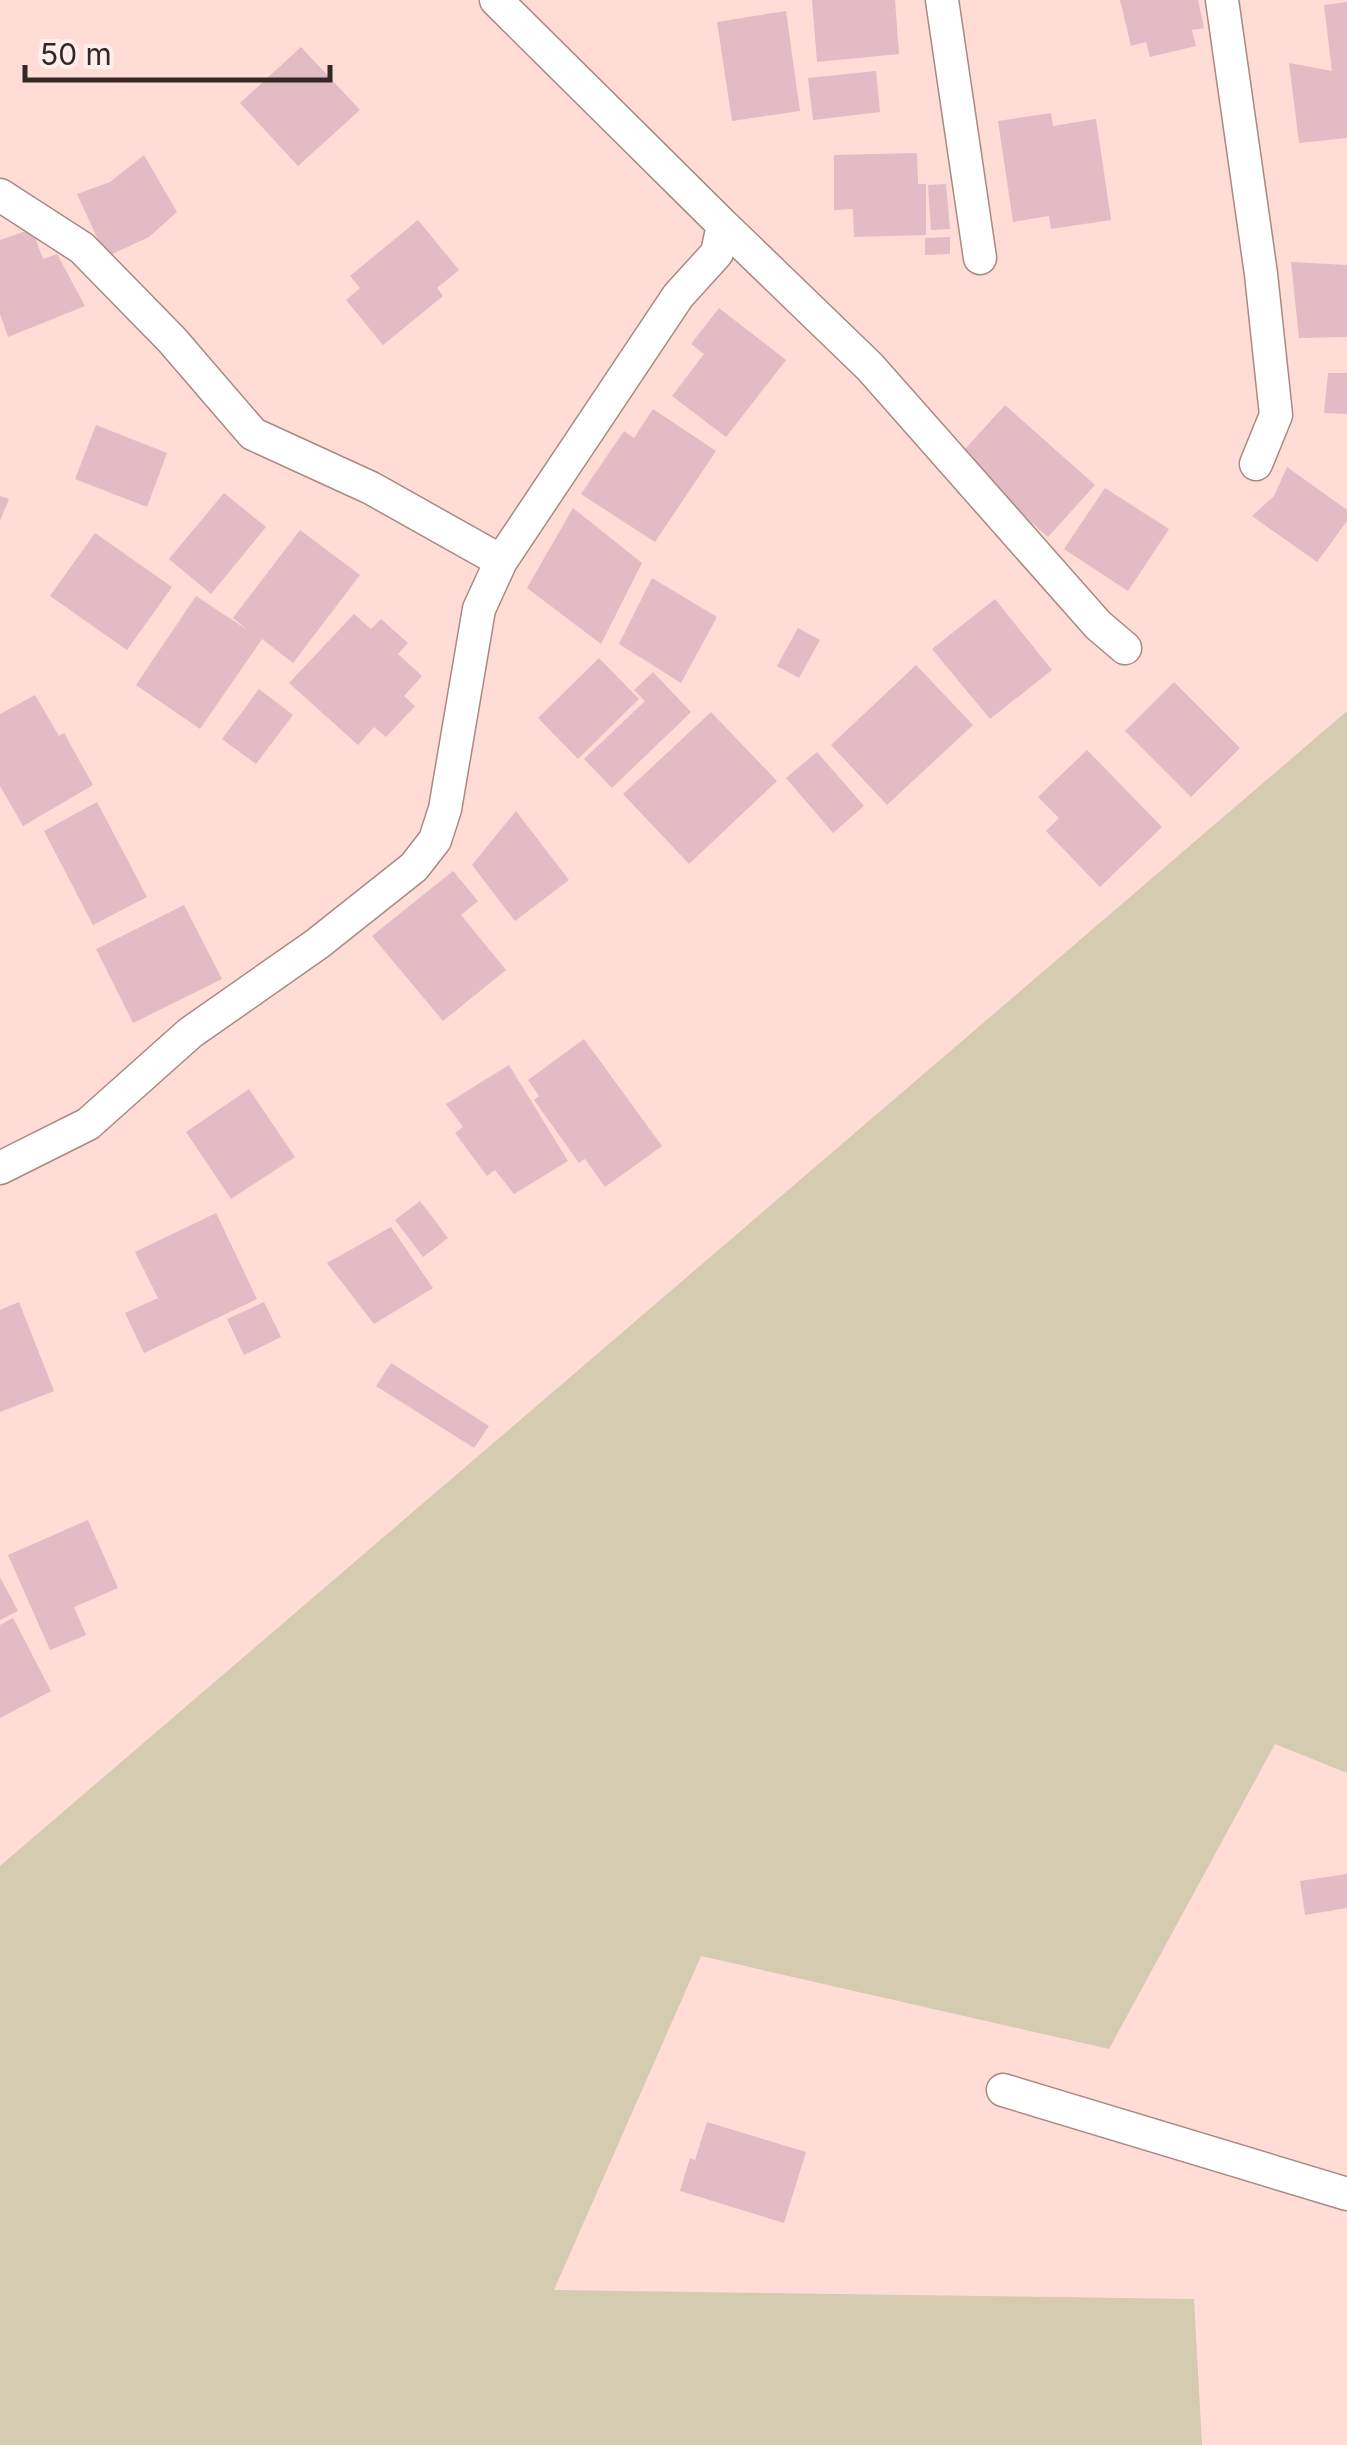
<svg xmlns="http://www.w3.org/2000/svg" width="1347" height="2445" font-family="Inter,sans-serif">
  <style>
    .green { fill: #d4cbb0 }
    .building { fill: #e2bbc5 }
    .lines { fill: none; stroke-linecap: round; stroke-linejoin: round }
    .street-casing { stroke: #a98983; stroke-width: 35 }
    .street { stroke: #fff; stroke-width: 32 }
  </style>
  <rect width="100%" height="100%" fill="#ffdcd6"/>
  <!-- green -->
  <path class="green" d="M1347,711v1062l-72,-29 -166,305 -408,-93 -147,334 640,9 8,146h-1202v-579z"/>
  <!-- building -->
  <path class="building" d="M812,0h83l4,54 -82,8z
    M1120,0h78l6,28 -12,2 4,16 -46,11 -4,-15 -15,4z
    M1347,2v136l-48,5 -10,-80 43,8 -8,-66z
    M786,11l14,100 -68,10 -15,-99z
    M301,47l59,63 -62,56 -58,-63z
    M876,71l4,41 -67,8 -5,-42z
    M1051,113l2,13 43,-7 15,101 -60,9 -2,-13 -36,6 -15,-101z
    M917,153l1,31h8v51l-72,2 -1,-28 -19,1v-55z
    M144,155l33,57 -28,25 -43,20 -29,-63 33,-12z
    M946,184l4,45 -19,1 -3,-45z
    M418,220l41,50 -22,18 6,8 -60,49 -37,-45 14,-12 -10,-12z
    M32,229l11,30 14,-5 28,52 -77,31 -8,-23v-74z
    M950,237v17l-25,1v-17z
    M1291,262l56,3v72l-48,1z
    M719,308l67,52 -60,77 -54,-41 32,-42 -13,-10z
    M1328,373h19v41l-23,-1z
    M1005,405l90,80 -47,52 -91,-79z
    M653,409l63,42 -61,91 -74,-48 43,-63 10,7z
    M96,425l71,28 -20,54 -72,-28z
    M1287,467l60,43v11l-30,41 -65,-46 22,-20z
    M1105,488l64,41 -41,62 -64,-42z
    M224,493l42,34 -55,67 -42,-35z
    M0,496l9,3 -9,22z
    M573,508l69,55 -41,81 -74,-56z
    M300,530l60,45 -67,88 -31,-24 -62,90 -64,-44 60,-89 53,35 -16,-13z
    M95,533l77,54 -45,63 -77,-54z
    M652,578l65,39 -36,66 -62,-39z
    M995,599l57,71 -62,49 -58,-70z
    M354,614l17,15 10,-10 27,24 -10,11 24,22 -18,20 11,10 -29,31 -12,-10 -16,18 -69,-62z
    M798,628l22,12 -21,38 -22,-12z
    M599,658l40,41 -61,60 -40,-41z
    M916,665l57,60 -86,80 -56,-60z
    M653,672l38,40 -79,76 -28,-29 61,-58 -11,-11z
    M1174,682l66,66 -49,49 -66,-66z
    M259,689l34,26 -37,49 -34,-25z
    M35,695l24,41 5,-3 29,52 -70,41 -23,-40v-72z
    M711,712l66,69 -88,83 -66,-70z
    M1087,750l75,77 -62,60 -54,-56 13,-13 -21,-21z
    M817,752l47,54 -31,27 -47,-55z
    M97,802l50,95 -54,28 -49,-94z
    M516,811l53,69 -54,41 -43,-56z
    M453,871l25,30 -17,14 45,55 -63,51 -71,-85z
    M184,905l38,74 -89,44 -37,-74z
    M584,1039l78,107 -57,41 -20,-28 -6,4 -45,-63 5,-4 -11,-16z
    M509,1065l59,96 -54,33 -19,-24 -8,6 -32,-43 8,-6 -17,-23z
    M249,1089l46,68 -64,42 -45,-67z
    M420,1201l28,37 -25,19 -28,-37z
    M216,1213l41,86 -113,54 -19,-40 33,-15 -23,-46z
    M391,1227l42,61 -59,36 -47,-61z
    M19,1302l35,89 -54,21v-102z
    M264,1302l17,35 -37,18 -17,-36z
    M391,1363l98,63 -15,22 -98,-62z
    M88,1520l30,68 -44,19 12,28 -36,15 -42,-95z
    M0,1577l18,34 -18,9z
    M13,1618l38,73 -51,27v-93z
    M1347,1874v34l-42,7 -5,-34z
    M707,2122l99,30 -22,71 -104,-32 10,-33 5,2z"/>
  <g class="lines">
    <defs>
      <path id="street" d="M942,0l38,258
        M1222,0l39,274 15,141 -20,49
        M0,195l82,53 90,92 81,94 118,54 130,73
        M723,225l147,142 228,258 27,23
        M0,1168l88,-44 102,-91 127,-89 97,-77 21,-27 10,-31 34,-200 22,-48 177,-265 39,-43 6,-28 -227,-225
        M1003,2090l344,104"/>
    </defs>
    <!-- street casing -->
    <use href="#street" class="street-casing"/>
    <!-- street -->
    <use href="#street" class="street"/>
  </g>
  <!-- scale -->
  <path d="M25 65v15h305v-15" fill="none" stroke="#342724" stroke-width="5"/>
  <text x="40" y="65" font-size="30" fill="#342724" stroke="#fdefec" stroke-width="8" paint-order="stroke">50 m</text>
</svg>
